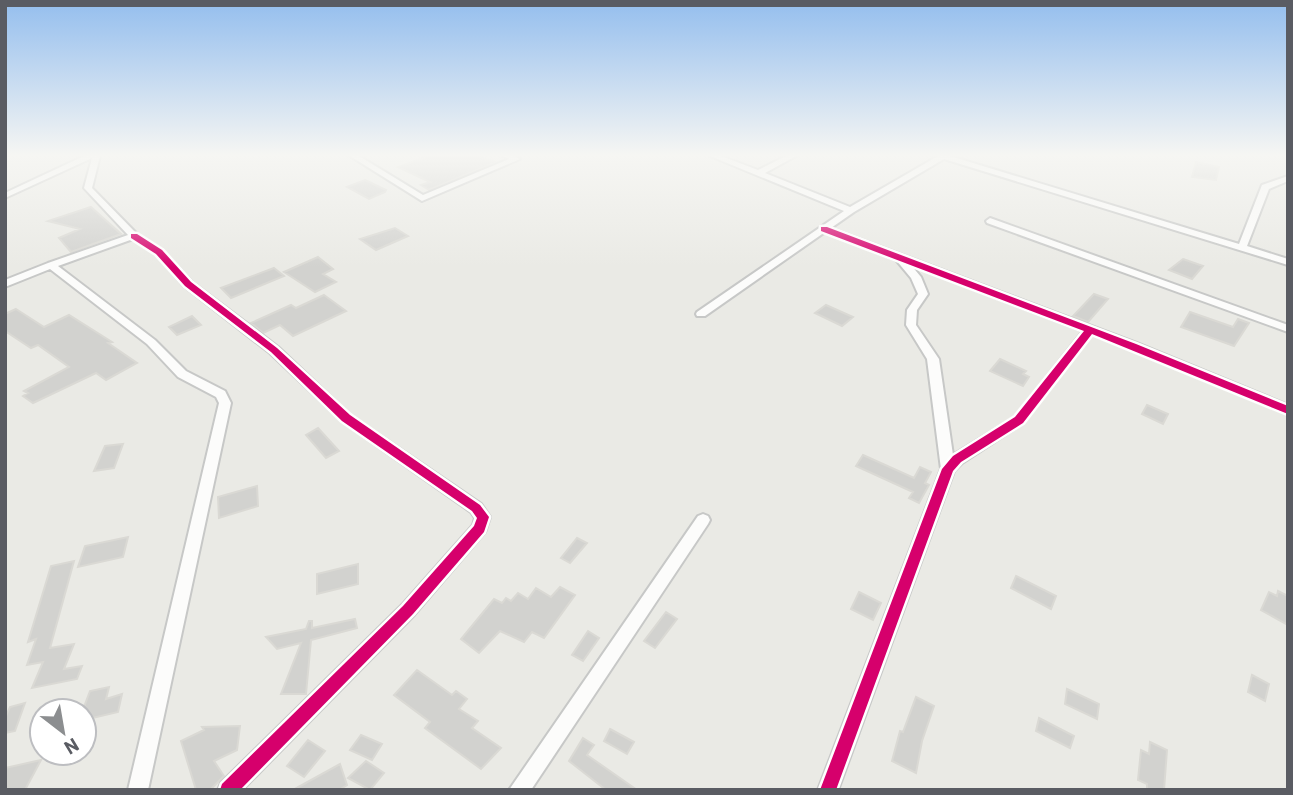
<svg xmlns="http://www.w3.org/2000/svg" width="1293" height="795" font-family="Barlow,sans-serif">
  <style>
    .building { fill: #d2d2cf; stroke: #dad9d4; stroke-width: 2 }
    .lines { fill: none; stroke-linecap: round; stroke-linejoin: round }
    .street-casing { stroke: #c7c8c7; stroke-width: 4 }
    .street { fill: #fcfcfb; fill-rule: evenodd }
    .cycleway-casing { stroke: #fff; stroke-width: 5 }
    .cycleway { fill: #d6006c; fill-rule: evenodd }
  </style>
  <rect width="100%" height="100%" fill="#eaeae5"/>
  <!-- building -->
  <path class="building" d="M428,156h50l18,6 -67,28 -8,-5 9,-3 -32,-15z
    M1196,162l23,5 -3,13 -24,-3z
    M365,180l21,10 -1,2 -16,7 -22,-12z
    M91,207l30,27 -50,18 -12,-14 21,-9 -32,-8z
    M395,228l13,8 -32,14 -16,-11z
    M318,257l15,12 -10,5 13,8 -21,10 -31,-20z
    M1183,259l20,7 -11,13 -23,-9z
    M274,268l10,8 -53,22 -10,-10z
    M1094,294l14,5 -20,23 -15,-6z
    M324,295l22,16 -53,25 -13,-11 -17,8 -12,-10 40,-18 5,3z
    M826,305l27,12 -11,9 -27,-13z
    M16,309l28,18 25,-12 43,27 -4,1 29,20 -31,17 -10,-7 -63,30 -10,-7 5,-3 -4,-2 45,-24 -31,-22 -7,3 -26,-17v-17z
    M1190,312l43,15 5,-8 11,4 -15,23 -53,-19z
    M192,316l9,9 -24,10 -8,-8z
    M1000,359l26,12 -3,3 6,3 -6,9 -33,-15z
    M1147,405l21,9 -5,10 -21,-10z
    M318,428l21,23 -13,7 -20,-23z
    M123,444l-9,24 -20,3 11,-25z
    M863,455l51,23 6,-11 11,5 -6,11 4,2 -10,18 -10,-5 4,-6 -57,-26z
    M257,486l1,20 -39,12 -1,-21z
    M128,537l-5,20 -45,10 7,-21z
    M577,538l10,5 -17,20 -9,-5z
    M74,561l-24,87 24,-4 -10,25 18,-3 -5,13 -45,9 11,-26 -16,3 9,-26 -8,3 23,-76z
    M358,564v20l-41,10v-20z
    M1016,576l40,20 -5,13 -40,-21z
    M560,587l15,8 -31,43 -12,-6 -8,10 -24,-11 -21,22 -18,-14 33,-40 8,4 4,-5 5,3 7,-8 10,6 8,-11 15,9z
    M1278,591l10,5v29l-27,-15 8,-18 8,4z
    M859,592l22,11 -8,17 -22,-11z
    M666,612l11,7 -22,29 -11,-7z
    M355,619l2,9 -46,12 -5,54h-25l20,-51 -24,6 -11,-12 40,-8 3,-8h3v7z
    M588,631l11,7 -16,23 -11,-6z
    M417,670l35,25 4,-4 11,8 -8,10 19,12 -6,7 29,20 -20,21 -56,-41 5,-6 -36,-27z
    M1252,675l17,9 -4,17 -17,-9z
    M109,687l-3,12 16,-5 -4,18 -34,8v-13l6,-16z
    M1067,689l32,15 -2,15 -32,-15z
    M916,697l18,9 -12,35 -6,32 -24,-12 8,-30 3,1z
    M25,703l-10,28 -10,2v-15l5,-11z
    M1039,718l35,18 -4,12 -34,-17z
    M240,726l-3,24 -23,11 10,15 -14,14h-14l-15,-49 23,-11 -2,-3z
    M610,729l24,13 -7,12 -23,-13z
    M361,735l21,9 -10,16 -22,-10z
    M583,738l11,7 -7,10 50,35h-31l-37,-29z
    M308,740l17,11 -21,26 -17,-11z
    M1150,742l17,8 -3,40h-17v-6l-9,-4 3,-30 8,4z
    M41,760l-16,30h-20v-22z
    M366,761l18,12 -14,17 -22,-12z
    M340,764l7,21 -8,5h-46z"/>
  <g class="lines">
    <defs>
      <path id="street" d="M84,156h16l-8,32 45,46 25,16 30,32 86,65 72,68 131,89 9,13 -5,15 -71,83 -172,175h-24l3,-7 181,-178 71,-80 2,-7 -4,-6 -129,-91 -72,-68 -86,-67 -28,-32 -23,-15 -75,27 97,74 31,31 39,20 6,12 -83,387h-20l91,-387 -3,-6 -38,-20 -31,-33 -97,-75 -45,18v-7l43,-17 80,-28 -44,-47 8,-30 -87,40v-5z
        M350,156h9l64,39 86,-36 -6,-3h11l6,3 -98,42z
        M710,156h11l37,14 28,-14h10l-31,17 85,34 88,-51h12l289,88 23,-59 26,-9v5l-19,8 -22,57 41,13v6l-344,-106 -90,53 -23,16 306,115 151,62v9l-196,-80 -69,89 -61,40 -8,8 -116,319h-20l123,-321 -14,-110 -21,-34 1,-15 11,-16 -7,-16 -15,-18 -71,-28 -120,84h-8l-1,-2 1,-2 147,-101zM911,265l172,66 -68,86 -62,38 -14,-96 -23,-34 1,-15 11,-16 -7,-17z
        M990,218l298,107v7l-301,-109 -1,-2z
        M703,514l5,2 2,4 -2,4 -177,266h-22l189,-274z"/>
    </defs>
    <!-- street casing -->
    <use href="#street" class="street-casing"/>
    <!-- street -->
    <use href="#street" class="street"/>
    <defs>
      <path id="cycleway" d="M821,227h6l309,117 152,62v8l-196,-80 -69,89 -62,39 -8,9 -117,319h-16l122,-321 11,-13 62,-39 69,-86 -263,-100z
        M131,234h6l25,16 29,32 86,66 73,67 130,90 9,12 -5,15 -71,82 -173,176h-20l2,-6 181,-178 71,-80 3,-8 -5,-7 -130,-90 -71,-69 -86,-66 -29,-32 -25,-16z"/>
    </defs>
    <!-- cycleway casing -->
    <use href="#cycleway" class="cycleway-casing"/>
    <!-- cycleway -->
    <use href="#cycleway" class="cycleway"/>
  </g>
  <!-- sky -->
  <linearGradient id="sky" x2="0" y2="1"><stop stop-color="#94beee"/><stop offset="0.58" stop-color="#f6f6f3"/><stop offset="1" stop-color="#f6f6f3" stop-opacity="0"/></linearGradient>
  <rect width="1293" height="267" fill="url(#sky)"/>
  <!-- border -->
  <rect width="1293" height="795" fill="none" stroke="#5a5c63" stroke-width="14"/>
  <!-- north arrow -->
  <g transform="translate(63 732) rotate(149)"><circle r="33" fill="#ffffff" stroke="#bdbec1" stroke-width="2"/>
  <path d="M0-5L12 26L0 18L-12 26Z" fill="#8c8e90"/>
  <text y="-10" font-size="19" font-weight="bold" text-anchor="middle" fill="#5a5c63">N</text>
  </g>
</svg>
